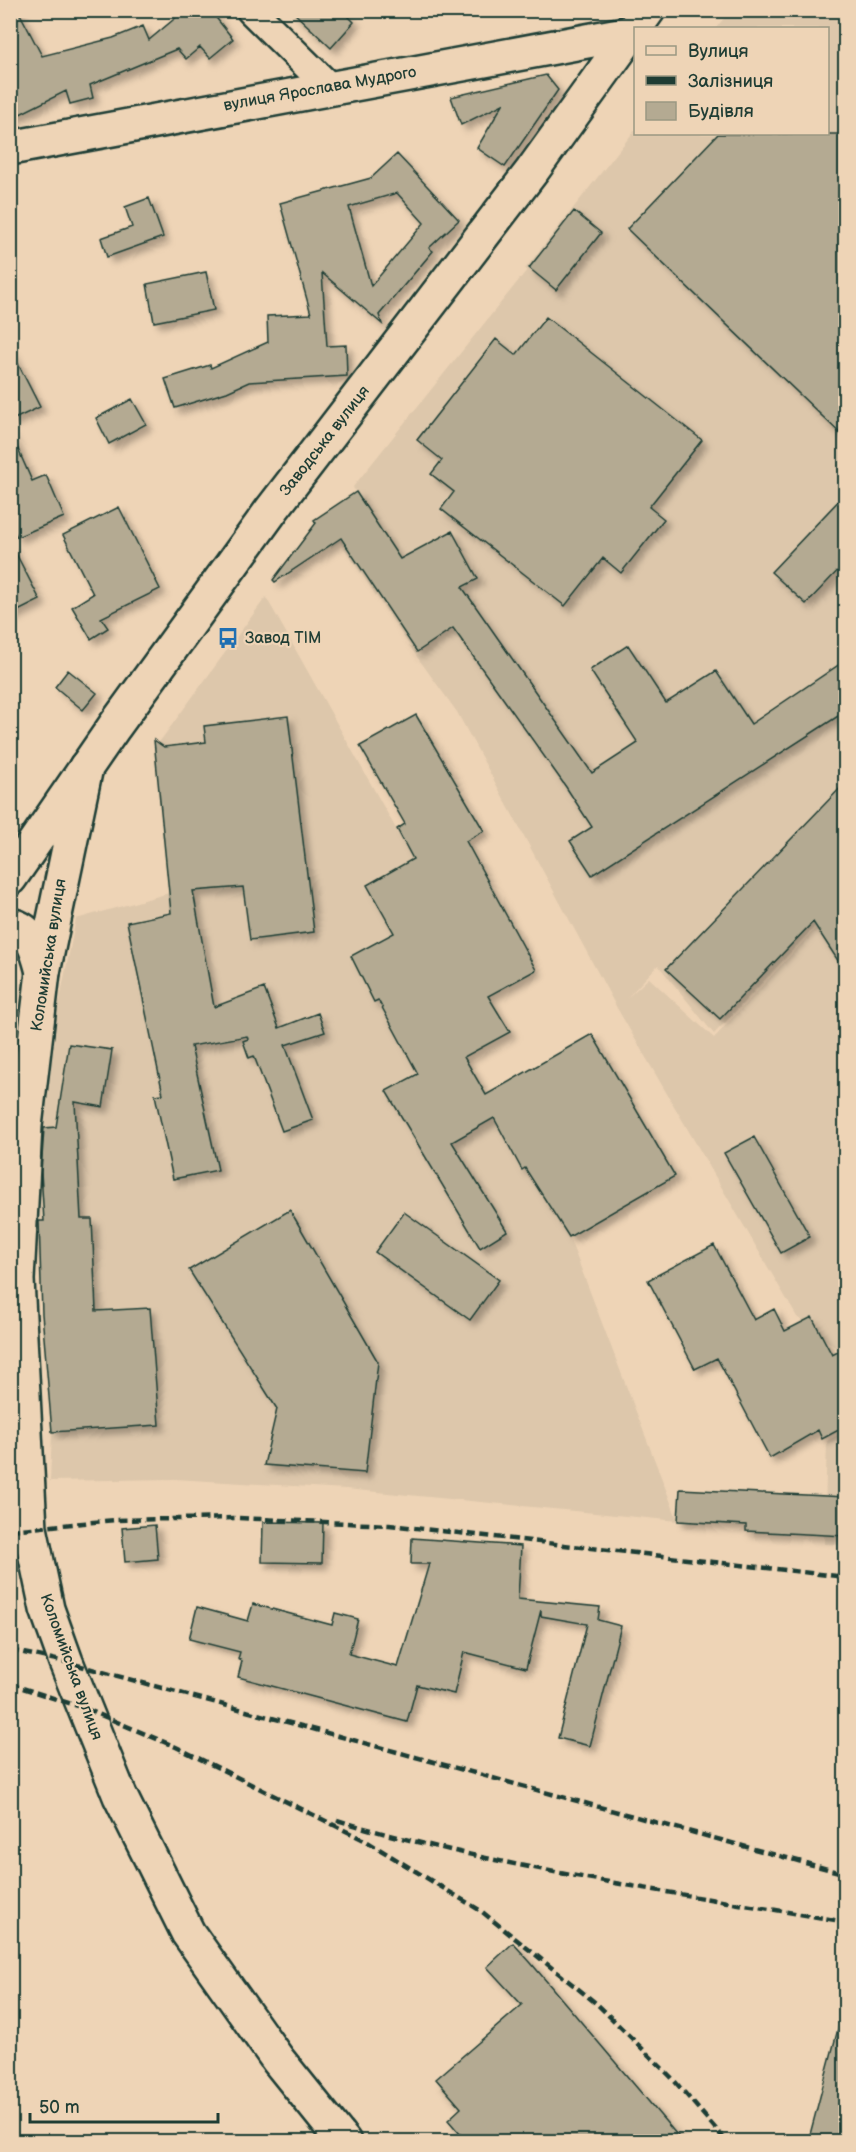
<svg xmlns="http://www.w3.org/2000/svg" width="856" height="2152" font-family="'Balsamiq Sans',sans-serif">
  <style>
    .built { fill: #ddc7ab }
    .building { fill: #b4aa92; stroke: #1f3d34; stroke-width: 1.5; fill-rule: evenodd; filter: url(#shadow) }
    .lines { fill: none; stroke-linecap: round; stroke-linejoin: round }
    .minor-casing { stroke: #1f3d34; stroke-width: 33 }
    .tertiary-casing { stroke: #1f3d34; stroke-width: 38 }
    .secondary-casing { stroke: #1f3d34; stroke-width: 38 }
    .minor { stroke: #eed4b6; stroke-width: 28 }
    .tertiary { stroke: #eed4b6; stroke-width: 33 }
    .secondary { stroke: #eed4b6; stroke-width: 33 }
    .rail { stroke: #1f3d34; stroke-width: 4.5; stroke-dasharray: 9 4.5; stroke-linecap: butt }
    .labels { text-anchor: middle; dominant-baseline: central; stroke-width: 4.5; stroke-linejoin: round; paint-order: stroke }
    .street-label { font-size: 16px; fill: #1f3d34; stroke: #eed4b6 }
    .poi-label { font-size: 16px; fill: #1f3d34; stroke: #eed4b6; text-anchor: start }
  </style>
  <defs>
    <filter id="shadow"><feDropShadow dx="5.5" dy="5.5" stdDeviation="3" flood-color="#0004"/></filter>
  </defs>
  <rect width="100%" height="100%" fill="#eed4b6"/>
  <filter id="ink" filterUnits="userSpaceOnUse"><feTurbulence type="fractalNoise" baseFrequency=".0167" numOctaves="2"/><feDisplacementMap in="SourceGraphic" scale="12" xChannelSelector="R" yChannelSelector="G"/><feConvolveMatrix kernelMatrix="1 2 1 2 8 2 1 2 1" color-interpolation-filters="sRGB"/></filter>
  <g filter="url(#ink)">
    <!-- built -->
    <path class="built" d="M730,11h115v895l-30,20 -101,108 -56,-69 -31,33 22,-20 65,60 103,-111 28,-18v435l-1,-2 -9,5 -38,-30 -180,-309 -160,-296 -42,-58 -75,-112 -9,6 -19,-28 43,-29 -2,-4 174,-217 -2,-1 110,-139 1,4h192v-106h-112z
      M266,597l244,435 -45,25 104,180 109,284 -332,-32 -171,-10 -125,2 2,-49 -17,-213 5,-121 36,-179 93,-26 -14,-145z
      M845,1431v114l-21,-1 3,-103z"/>
    <!-- building -->
    <path class="building" d="M10,10h8l24,46 71,-18 30,-12 6,14 36,-30h25l23,29 -23,19 -10,-11 -14,12 -9,-10 -87,36 3,13 -23,6 -4,-13 -56,28z
      M291,10h51l12,12 -23,26z
      M546,75l12,15 -53,77 -28,-19 26,-44 -42,21 -10,-28z
      M718,134h128v305l-219,-210z
      M397,154l62,66 -30,28 4,3 -54,64 3,9 -60,-51 5,73 19,-1 1,31 -98,6 -22,10 -52,16 -10,-29 45,-14 1,3 57,-26 -1,-26 44,-2 -31,-111 91,-25zM397,193l27,30 -53,63 -22,-79z
      M149,198l14,39 -56,20 -6,-19 31,-11 -7,-20z
      M574,211l27,22 -45,57 -27,-22z
      M206,272l8,38 -60,12 -7,-38z
      M546,317l156,123 -53,67 15,12 -43,54 -18,-15 -38,48 -124,-97 13,-17 -23,-18 11,-14 -25,-20 79,-101 20,16z
      M10,348l30,59 -30,14z
      M132,399l14,25 -37,20 -13,-26z
      M10,431l22,50 14,-6 18,42 -47,20 -7,-14z
      M356,492l44,67 52,-28 26,48 -16,8 130,186 46,-30 -48,-73 38,-25 38,58 50,-32 35,53 95,-64v51l-254,164 -22,-34 22,-14 -26,-40 -113,-159 -36,24 -76,-114 -66,44 -2,-2 43,-57 -2,-3z
      M846,493v69l-40,42 -35,-32z
      M119,507l41,82 -59,29 7,10 -17,11 -19,-32 21,-13 -30,-59z
      M10,542l30,58 -30,15z
      M68,670l29,23 -14,17 -28,-23z
      M416,715l68,116 -18,10 70,129 -48,26 22,36 -46,25 22,38 106,-61 83,142 -106,61 -44,-69 -3,2 -28,-52 -42,24 55,89 -27,17 -94,-157 32,-17 -40,-74 -4,2 -23,-46 43,-23 -27,-48 46,-26 -16,-30 8,-5 -45,-78z
      M288,716l26,216 -64,8 -7,-53 -50,4 21,116 50,-19 15,40 39,-15 7,19 -40,13 28,75 -31,11 -28,-75 -5,2 -6,-17 5,-2 -1,-3 -56,10 27,124 -45,9 -18,-84 8,-1 -36,-172 44,-9 -17,-173 10,7 42,-5 -2,-16z
      M846,782v191l-33,-51 -93,97 -54,-50z
      M69,1044l43,6 -9,57 -28,-5 6,117h11l4,92 54,-3 9,117 -107,7 -10,-118 -3,-93h5l-3,-49 3,-44 12,-1z
      M754,1137l56,100 -29,16 -57,-100z
      M290,1210l88,152 -13,111 -101,-8 13,-56 -88,-139z
      M404,1212l95,68 -29,40 -95,-68z
      M714,1245l40,75 20,-11 11,22 27,-14 20,38 14,-7v78l-24,13 -4,-9 -48,28 -53,-100 -22,11 -47,-89z
      M680,1489l166,8v39l-100,-5v-6l-68,-4z
      M263,1522l60,1 -1,40 -60,-1z
      M155,1525l3,34 -33,3 -3,-34z
      M412,1538l109,8 -3,53 82,8 -2,13 23,6 -31,120 -32,-8 29,-114 -46,-8v-6l-15,58 -62,-16 -10,42 -37,-9 -10,37 -169,-45 4,-16 -4,-2 2,-7 -51,-13 8,-32 51,14 5,-17 79,21 3,-12 23,6 -9,35 49,13 31,-103h-18z
      M513,1943l18,20 152,179h-216l-19,-22 13,-12 -25,-29 86,-74 -35,-38z
      M839,2025l7,1v116h-38z"/>
    <g class="lines">
      <defs>
        <path id="minor" d="M251,10l78,77"/>
        <path id="tertiary" d="M86,767l-43,205 -18,154 -8,154 13,248 17,81 19,53 54,134 68,137 90,127 66,82"/>
        <path id="secondary" d="M10,148l620,-115
          M10,878l104,-151 159,-219 259,-337 116,-161
          M10,925c23,4 28,28 33,47"/>
      </defs>
      <!-- minor casing -->
      <use href="#minor" class="minor-casing"/>
      <!-- tertiary casing -->
      <use href="#tertiary" class="tertiary-casing"/>
      <!-- secondary casing -->
      <use href="#secondary" class="secondary-casing"/>
      <!-- minor -->
      <use href="#minor" class="minor"/>
      <!-- tertiary -->
      <use href="#tertiary" class="tertiary"/>
      <!-- secondary -->
      <use href="#secondary" class="secondary"/>
      <!-- rail -->
      <path class="rail" d="M10,1530l105,-10 123,-2 151,7 457,52
        M10,1650l56,12 780,212
        M10,1684l74,24 92,39 190,94 115,70 116,93 74,73 56,65
        M337,1820c166,50 338,72 509,102"/>
    </g>
  </g>
  <!-- icons -->
  <defs>
    <symbol id="bus-bare" viewBox="-9 -9 18 18"><path d="M-5-6H5V4H4V6H2V4H-2V6H-4V4H-5ZM-3.5-4V0h7V-4ZM-3.5 1.2v1.5H-2V1.2ZM2 1.2v1.5H3.5V1.2Z" fill="#1f6fb2" stroke="#eed4b6" stroke-width="2.5" paint-order="stroke"/></symbol>
  </defs>
  <g fill-rule="evenodd">
    <use href="#bus-bare" x="213" y="623" width="30" height="30"/>
  </g>
  <g class="labels">
    <!-- street labels -->
    <g class="street-label">
      <text transform="translate(320 89) rotate(-10)">вулиця Ярослава Мудрого</text>
      <text transform="translate(325 441) rotate(-52)">Заводська вулиця</text>
      <text transform="translate(49 955) rotate(-81)">Коломийська вулиця</text>
      <text transform="translate(71 1667) rotate(70)">Коломийська вулиця</text>
    </g>
    <!-- poi labels -->
    <g class="poi-label">
      <text x="245" y="638">Завод ТІМ</text>
    </g>
  </g>
  <!-- margin -->
  <rect width="856" height="2152" fill="none" stroke="#eed4b6" stroke-width="36"/>
  <rect x="18" y="18" width="820" height="2116" fill="none" stroke="#1f3d34" stroke-width="2" filter="url(#ink)"/>
  <!-- legend -->
  <rect x="634" y="27" width="195" height="108" fill="#eed4b6" stroke="#9b9882" stroke-width="1.5"/>
  <rect x="646" y="46" width="30" height="9" fill="#eed4b6" stroke="#9b9882" stroke-width="1.5"/>
  <text x="688" y="57" font-size="18" fill="#1f3d34">Вулиця</text>
  <rect x="646" y="76" width="30" height="9" fill="#1f3d34" stroke="#9b9882" stroke-width="1.5"/>
  <text x="688" y="87" font-size="18" fill="#1f3d34">Залізниця</text>
  <rect x="646" y="102" width="30" height="18" fill="#b4aa92" stroke="#9b9882" stroke-width="1.5"/>
  <text x="688" y="117" font-size="18" fill="#1f3d34">Будівля</text>
  <!-- scale -->
  <path d="M30 2113v9h188v-9" fill="none" stroke="#1f3d34" stroke-width="3"/>
  <text x="39" y="2113" font-size="18" fill="#1f3d34" stroke="#eed4b6" stroke-width="4.5" paint-order="stroke">50 m</text>
</svg>
